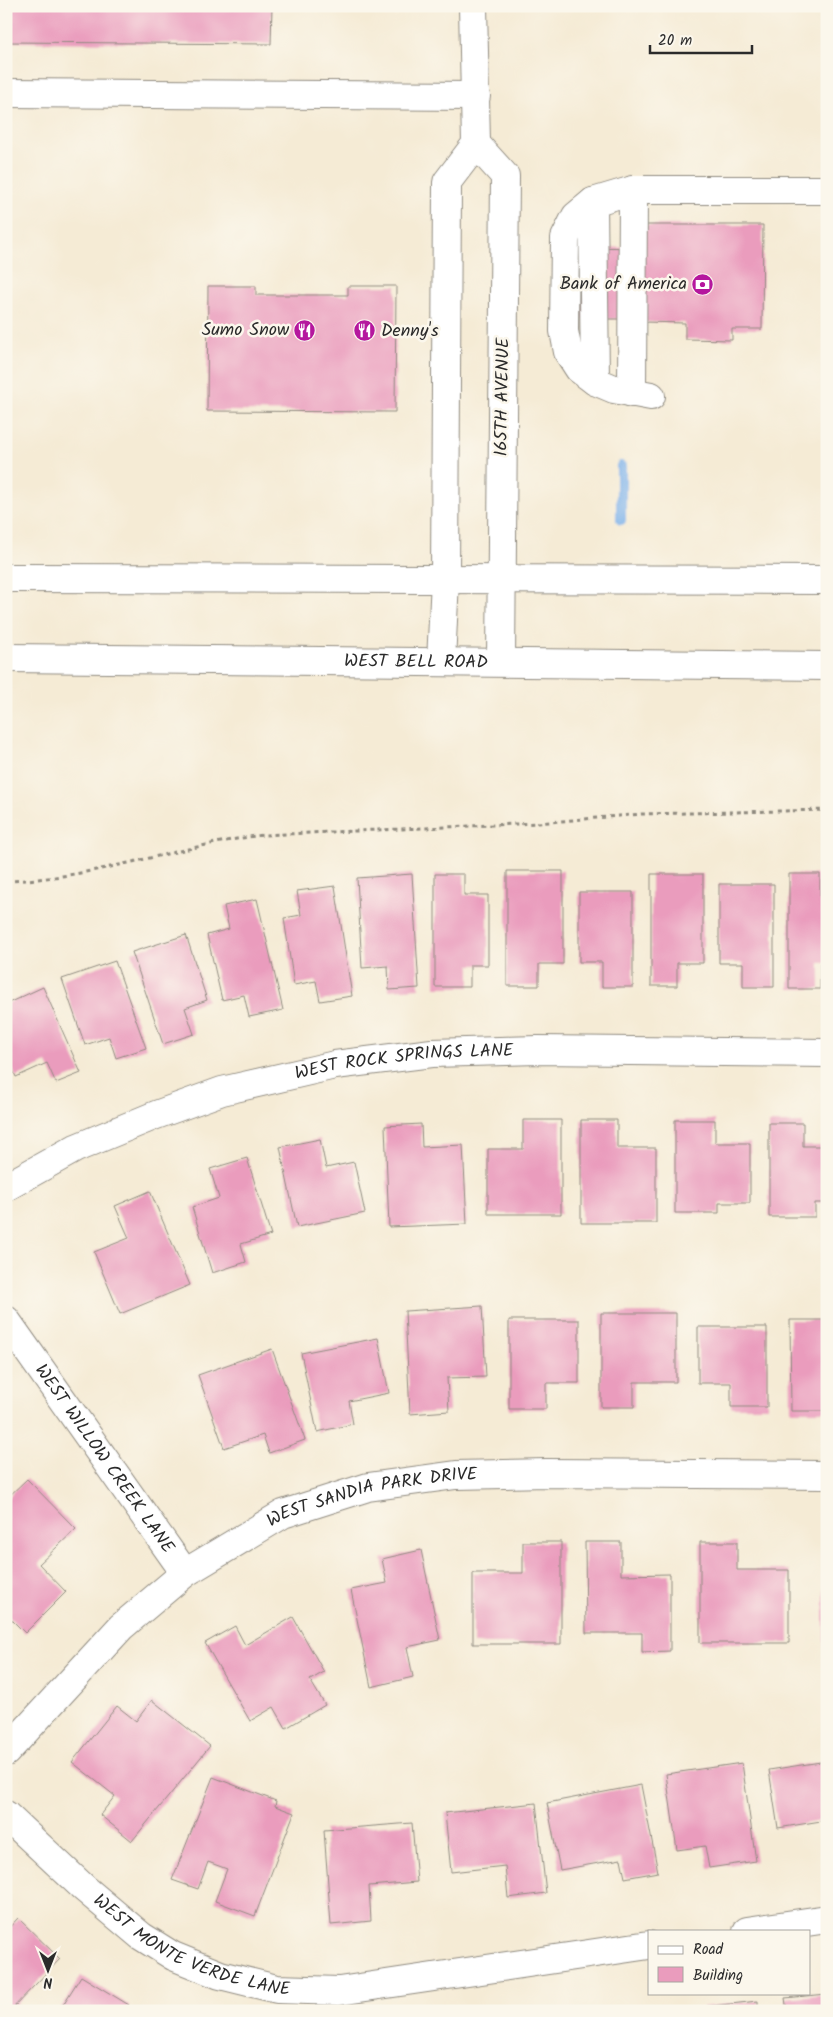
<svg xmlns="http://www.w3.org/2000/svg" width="833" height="2017" font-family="Kalam,sans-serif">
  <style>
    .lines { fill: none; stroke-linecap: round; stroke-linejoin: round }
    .stream { stroke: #7cb1ea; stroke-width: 10 }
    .building { fill: #ea9cbd }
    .minor-casing { stroke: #908b80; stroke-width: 30 }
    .major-casing { stroke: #908b80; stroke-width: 30 }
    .path { stroke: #908b80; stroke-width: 3; stroke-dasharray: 4 4; stroke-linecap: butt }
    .minor { stroke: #fff; stroke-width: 28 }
    .major { stroke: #fff; stroke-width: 28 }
    .labels { text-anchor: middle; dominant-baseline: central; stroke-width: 5; stroke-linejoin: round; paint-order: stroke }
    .poi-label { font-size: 18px; fill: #2b2b2b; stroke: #fbf7ec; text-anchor: end }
    .street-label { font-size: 18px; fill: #2b2b2b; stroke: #fbf7ec }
  </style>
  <rect width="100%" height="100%" fill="#fbf7ec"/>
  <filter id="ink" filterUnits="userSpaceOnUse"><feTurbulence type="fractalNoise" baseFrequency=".02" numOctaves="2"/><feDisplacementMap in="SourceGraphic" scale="10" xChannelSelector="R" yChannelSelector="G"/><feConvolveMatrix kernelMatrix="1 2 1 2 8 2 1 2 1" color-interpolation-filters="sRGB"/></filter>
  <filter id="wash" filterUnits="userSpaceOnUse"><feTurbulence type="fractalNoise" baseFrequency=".0096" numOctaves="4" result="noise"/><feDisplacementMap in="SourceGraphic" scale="20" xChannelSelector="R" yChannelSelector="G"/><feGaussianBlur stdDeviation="1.12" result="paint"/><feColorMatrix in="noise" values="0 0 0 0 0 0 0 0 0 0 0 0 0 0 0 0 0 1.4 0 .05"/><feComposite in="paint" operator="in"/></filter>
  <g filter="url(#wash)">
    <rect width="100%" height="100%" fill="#f5ebd5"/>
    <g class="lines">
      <!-- stream -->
      <path class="stream" d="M621,466v54"/>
    </g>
    <g id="blocks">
      <!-- building -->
      <path class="building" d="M6,6h266l-1,38 -265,-2z
        M644,225h119l-1,104h-30v11l-47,-1v-16l-42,-1v-3h-62l1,-72 62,1z
        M208,286h48v9h92v-9h48l-1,126 -188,-1z
        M507,871h56v93h-24v22h-32z
        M412,874l7,114 -30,2 -1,-24 -26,2 -5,-90z
        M435,874h29v21h24v70h-18v22h-35z
        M651,874h52v89h-26v23h-26z
        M789,874h31v24h7v65h-7v26h-31z
        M719,884h55v103h-31v-24h-24z
        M335,886l17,110 -32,5 -4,-20 -22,4 -10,-67 17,-3 -4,-24z
        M579,892h54v95h-31v-25h-23z
        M257,899l26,111 -34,7 -5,-22 -22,5 -15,-65 22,-6 -5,-23z
        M186,935l21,65 -22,8 9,26 -31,10 -31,-92z
        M115,961l31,87 -30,10 -7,-21 -24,8 -23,-66z
        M43,987l38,86 -25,10 -9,-20 -31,14 -10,-23v-50z
        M523,1120h38v94h-73v-65h35z
        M581,1120h36v28h39v75h-75z
        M675,1120h40v23h35v60h-31v10h-44z
        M769,1123h34v23h24v57h-12v14h-46z
        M421,1124l1,23 41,-2 4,79 -78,3 -4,-101z
        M320,1139l6,29 28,-6 11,51 -68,14 -17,-80z
        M247,1158l24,77 -30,9 5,18 -34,11 -20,-66 27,-9 -9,-29z
        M150,1191l40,94 -70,29 -26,-62 35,-14 -14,-32z
        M482,1306l4,71 -39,1 2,33 -39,3 -5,-103z
        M601,1313h75v69h-42v25h-33z
        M509,1320h70v63h-33v26h-37z
        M790,1320h37v91h-36z
        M698,1327h69v80h-36v-24h-33z
        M378,1338l11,55 -40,8 4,23 -36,8 -16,-79z
        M272,1349l33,91 -36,13 -6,-18 -39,13 -26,-73z
        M27,1479l49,50 -37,35 27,28 -41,41 -19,-19v-115z
        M523,1542h38v102h-88v-71h50z
        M585,1542h36v33l49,-1v77l-28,1v-19h-56z
        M700,1542h37v28h52v73h-89z
        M824,1544h3v103h-3z
        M421,1550l19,90 -33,7 6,30 -42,10 -20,-97 36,-7 -5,-24z
        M293,1617l31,55 -14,8 15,25 -39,23 -12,-21 -24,14 -45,-78 30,-17 10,19z
        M152,1700l58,46 -78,95 -32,-26 15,-19 -43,-34 45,-56 19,15z
        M827,1761v59l-49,8 -9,-58z
        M742,1763l14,98 -47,7 -4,-22 -28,4 -11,-76z
        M213,1777l63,24 -1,5 19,7 -39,103 -40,-15 12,-32 -19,-7 -10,27 -26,-9z
        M641,1785l17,87 -33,6 -4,-19 -61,11 -13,-67z
        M536,1803l10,90 -38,5 -3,-32 -54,6 -6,-59z
        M412,1823l5,59 -48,4 2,35 -40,4 -7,-95z
        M18,1918l42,41 -50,52h-4v-80z
        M81,1976l48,29 -3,6h-67z
        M827,1994v17h-40l-2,-13z
        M758,2001v10h-56v-4z"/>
    </g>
  </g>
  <g filter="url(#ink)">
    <use href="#blocks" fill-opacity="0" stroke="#908b80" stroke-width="1"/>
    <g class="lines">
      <defs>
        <g id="minor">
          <path d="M6,93l470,3"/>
          <path d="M476,144l29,32 -4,486"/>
          <path d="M593,202l2,179"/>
          <path d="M632,393l1,-203"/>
          <path d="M651,396l-37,-7 -19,-8 -16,-12 -11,-17 -4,-21 1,-93 11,-22 17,-14 40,-12h194"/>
          <path d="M441,661l4,-81 2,-398 29,-38 -3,-138"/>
          <path id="s1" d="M6,1187l70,-39 80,-33 66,-24 113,-26 97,-12 106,-3 289,3"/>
          <path id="s2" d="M6,1320l179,253"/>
          <path id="s3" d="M6,1752l115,-125 64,-54 98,-59 85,-27 88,-12 91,-2 280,2"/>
          <path id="s4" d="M6,1815l78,73 57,48 32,20 47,19 57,14 62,2 310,-46"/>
          <path d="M747,1931l80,-12"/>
        </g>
        <g id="major">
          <path d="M6,578l821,2"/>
          <path id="s5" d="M6,658l821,8"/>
        </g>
      </defs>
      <!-- minor casing -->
      <use href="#minor" class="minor-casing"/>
      <!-- major casing -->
      <use href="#major" class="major-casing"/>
      <!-- path -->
      <path class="path" d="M6,881c88,-2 171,-35 257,-46l275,-12 104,-9 185,-4"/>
      <!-- minor -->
      <use href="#minor" class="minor"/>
      <!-- major -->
      <use href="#major" class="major"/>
    </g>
  </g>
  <!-- icons -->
  <defs>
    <symbol id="bank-disc" viewBox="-11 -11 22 22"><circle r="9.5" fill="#b5179e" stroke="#fbf7ec"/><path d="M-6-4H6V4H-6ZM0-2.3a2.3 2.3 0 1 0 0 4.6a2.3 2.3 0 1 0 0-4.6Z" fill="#fff"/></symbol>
    <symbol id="restaurant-disc" viewBox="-11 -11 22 22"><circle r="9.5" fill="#b5179e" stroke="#fbf7ec"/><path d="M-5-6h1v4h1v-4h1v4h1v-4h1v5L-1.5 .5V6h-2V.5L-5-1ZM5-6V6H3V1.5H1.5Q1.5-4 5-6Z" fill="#fff"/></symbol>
  </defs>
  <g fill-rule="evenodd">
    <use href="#bank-disc" x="690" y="272" width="25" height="25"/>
    <use href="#restaurant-disc" x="292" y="318" width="25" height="25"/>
    <use href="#restaurant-disc" x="352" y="318" width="25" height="25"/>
  </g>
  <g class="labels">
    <!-- poi labels -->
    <g class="poi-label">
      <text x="687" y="284">Bank of America</text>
      <text x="289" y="330">Sumo Snow</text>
      <text x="381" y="331" text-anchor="start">Denny's</text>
    </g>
    <!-- street labels -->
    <g class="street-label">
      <text transform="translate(503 397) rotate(-89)">165TH AVENUE</text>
      <text stroke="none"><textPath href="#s5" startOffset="410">WEST BELL ROAD</textPath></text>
      <text stroke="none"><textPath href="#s1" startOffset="422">WEST ROCK SPRINGS LANE</textPath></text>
      <text stroke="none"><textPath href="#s2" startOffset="170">WEST WILLOW CREEK LANE</textPath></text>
      <text stroke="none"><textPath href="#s3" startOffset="459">WEST SANDIA PARK DRIVE</textPath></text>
      <text stroke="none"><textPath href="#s4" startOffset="232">WEST MONTE VERDE LANE</textPath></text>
    </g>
  </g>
  <!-- margin -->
  <rect width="833" height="2017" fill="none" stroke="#fbf7ec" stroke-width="25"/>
  <!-- legend -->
  <rect x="648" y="1930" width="162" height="65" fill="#fbf7ec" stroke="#a8a59f"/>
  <rect x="658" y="1946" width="25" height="8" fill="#ffffff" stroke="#a8a59f"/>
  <text x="693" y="1954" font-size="15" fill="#2b2b2b">Road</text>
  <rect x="658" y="1967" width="25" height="15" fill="#ea9cbd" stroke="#a8a59f"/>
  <text x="693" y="1980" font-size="15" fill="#2b2b2b">Building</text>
  <!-- north arrow -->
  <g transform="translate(48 1970) rotate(180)" stroke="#fbf7ec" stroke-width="4" paint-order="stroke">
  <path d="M0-4L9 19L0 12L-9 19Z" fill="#2b2b2b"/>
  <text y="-8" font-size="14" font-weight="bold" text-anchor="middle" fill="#2b2b2b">N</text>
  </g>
  <!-- scale -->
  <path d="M650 45v8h102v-8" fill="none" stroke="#2b2b2b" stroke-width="2.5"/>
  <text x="658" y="45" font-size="15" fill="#2b2b2b" stroke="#fbf7ec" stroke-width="4" paint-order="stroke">20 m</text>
</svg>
